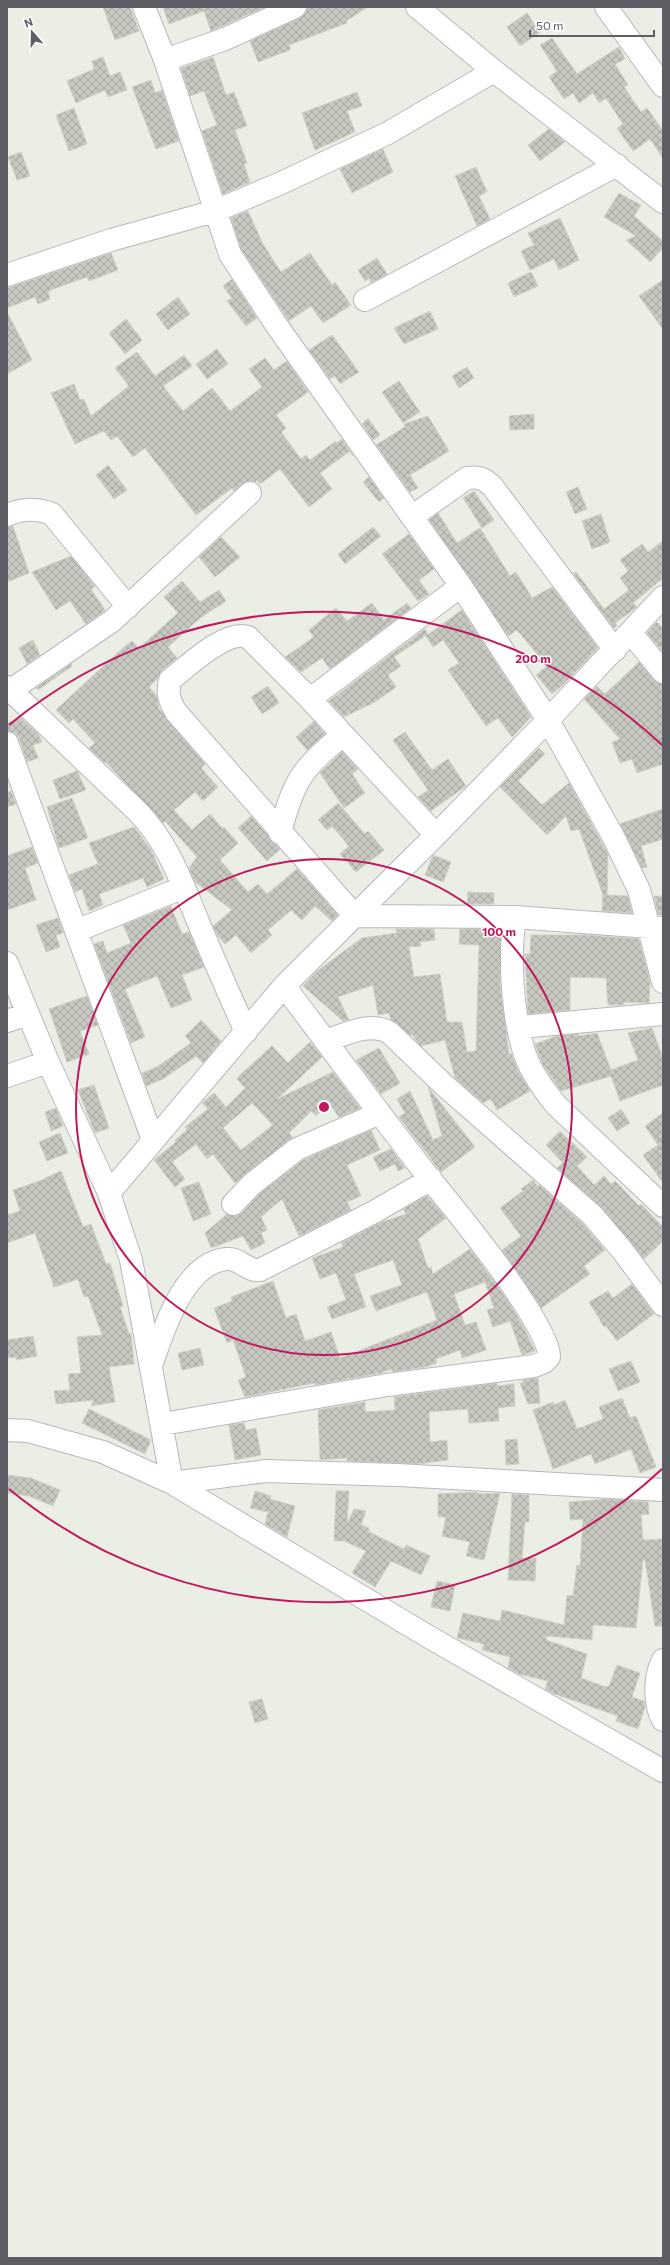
<svg xmlns="http://www.w3.org/2000/svg" width="670" height="2265" font-family="Commissioner,sans-serif">
  <style>
    .building { fill: url(#building-cross-hatch); stroke: #cfd2c4; fill-rule: evenodd }
    .lines { fill: none; stroke-linecap: round; stroke-linejoin: round }
    .minor-casing { stroke: #b8b7be; stroke-width: 24 }
    .minor { stroke: #fff; stroke-width: 22 }
    .ring { fill: none; stroke: #c2185b; stroke-width: 2 }
    .centre { fill: #c2185b; stroke: #fff; stroke-width: 2 }
    .ring-label { font-size: 12px; text-anchor: middle; font-weight: bold; fill: #c2185b; stroke: #fff; stroke-width: 3; stroke-linejoin: round; paint-order: stroke }
  </style>
  <defs>
    <pattern id="building-cross-hatch" width="8" height="8" patternUnits="userSpaceOnUse"><rect width="8" height="8" fill="#c7c9c1"/><path d="M0 0l8 8M0 8l8-8" fill="none" stroke="#a5a6a0"/></pattern>
  </defs>
  <rect width="100%" height="100%" fill="#ebeee5"/>
  <!-- building -->
  <path class="building" d="M103,7h27l9,24 -24,9z
    M163,7h102l-54,24 -7,-20 -35,13z
    M307,7h61l-22,14 1,2 -58,22 1,5 -32,12 -8,-21 50,-23 5,-4z
    M527,13l13,19 -20,14 -13,-19z
    M552,38l25,36 42,-27 6,12 -10,5 13,21 -4,2 17,25 6,-4 16,23v27l-13,-19 -17,12 -16,-23 6,-4 -17,-26 -7,5 -6,-10 -14,10 -6,-10 -9,6 -15,-22 8,-6 -17,-26z
    M103,57l7,19 10,-4 7,18 -19,7 -3,-7 -29,13 -9,-22 27,-12 -2,-8z
    M213,57l13,38 8,-3 13,34 -12,4 12,33 -3,1 6,18 -27,12 -21,-63 15,-6 -13,-34 -14,5 -9,-28z
    M151,80l4,13 7,-3 17,51 -23,8 -24,-62z
    M357,92l5,14 -15,5 8,21 -40,18 -13,-37z
    M74,108l13,36 -18,7 -13,-36z
    M549,129l16,13 -25,19 -12,-16z
    M383,149l10,23 -41,21 -12,-24z
    M21,152l9,24 -13,4 -9,-23z
    M476,167l11,25 -8,4 11,23 -13,7 -22,-50z
    M619,193l22,12 -7,11 29,25v11l-2,-2 -11,12 -24,-22 10,-4 -32,-19z
    M248,211l15,33 18,28 29,-19 22,32 3,-3 16,23 -28,18 -12,-17 -22,15 -48,-72 -10,-31z
    M560,218l19,42 -20,10 -5,-11 -24,11 -9,-19 13,-6 -6,-12z
    M111,253l7,17 -29,11 -2,-4 -34,12 -5,3 2,7 -12,5 -3,-7 -28,11v-20z
    M377,258l10,16 -16,9 -2,-5 -4,3 -7,-11z
    M531,272l7,14 -24,11 -6,-14z
    M232,279l25,39 -11,8 -19,-25 5,-3 -9,-12z
    M663,280v49l-24,-33z
    M178,297l12,17 -22,16 -12,-16z
    M430,311l8,18 -34,15 -10,-16z
    M7,312l25,48 -25,14z
    M126,319l16,21 -17,14 -16,-21z
    M332,335l27,37 -19,12 -5,-8 -5,3 -21,-29z
    M217,349l11,15 -21,15 -11,-15z
    M137,352l18,24 29,-21 8,11 -29,20 20,25 29,-23 18,23 32,-24 -13,-18 16,-11 9,12 13,-9 21,31 -32,23 10,13 -5,4 20,27 5,-4 4,5 26,-19 1,2 5,-4 11,17 -3,-5 -30,22 12,16 -23,18 -29,-38 -20,15 -3,-4 -2,2 -7,-1 -14,10 -2,-3 -36,27 -51,-67 -12,9 -16,-21 -6,4 -7,-9 -29,13 -24,-51 23,-9 6,16 4,-1 7,17 38,-30 -14,-18z
    M467,367l7,11 -15,10 -7,-12z
    M399,381l21,31 -17,11 -21,-31z
    M534,414v15l-24,1 -1,-14z
    M428,416l21,35 -39,24 8,13 -8,4 -34,-47 29,-18 -1,-3z
    M368,418l12,17 -7,5 -11,-16z
    M108,465l19,25 -13,9 -18,-24z
    M369,477l15,21 -5,4 -16,-20z
    M578,487l9,22 -12,5 -9,-22z
    M474,491l20,29 -12,8 -19,-30z
    M438,513l19,30 23,-15 30,48 6,-4 16,26 20,-11 46,61 -34,36 -12,10 -16,-19 11,-9 -30,-36 -9,6 -79,-116z
    M601,514l9,28 -18,7 -10,-28z
    M13,526l16,47 -22,9v-55z
    M373,527l8,9 -36,28 -7,-10z
    M409,534l25,35 -15,11 10,14 -11,7 -36,-47z
    M221,537l19,20 -25,20 -16,-20z
    M663,541v37l-30,25 4,4 -22,16 2,3 -3,2 -41,-55 3,-1 28,37 25,-19 -9,-12 8,-7 -8,-11 22,-16 6,8z
    M71,556l24,30 -4,3 14,21 -19,14 -16,-23 -14,9 -24,-38z
    M182,581l18,21 19,-12 7,11 -26,17 -32,29 9,11 -15,12 -5,9 -8,8 8,9 2,13 46,55 -4,4 17,19 -15,14 -8,-9 -21,18 18,20 18,-16 12,14 2,-1 14,16 -18,17 28,32 10,-8 9,10 30,-25 41,46 -6,6 -17,-15 -13,14 -11,-10 -23,20 4,5 -21,18 -15,-18 -11,9 -7,-8 -5,-10 19,-16 -37,-28 -6,-14 8,-11 -32,-36 -2,2 -57,-61 -1,1 -16,-15 6,-5 -22,-24 -4,4 -13,-13 69,-64 7,-5 7,7 39,-35 -14,-16z
    M372,603l12,17 23,-17 4,5 -81,61 -8,-11 -21,14 -16,-15 29,-20 -5,-7 27,-22 11,13z
    M462,610l69,107 -19,20 -14,-19 -12,8 -38,-56 11,-7 -16,-23 -10,7 -7,-11z
    M657,622l6,7v23l-16,-19z
    M425,629l3,5 -34,23 7,9 -13,9 8,12 -21,15 -31,15 -15,-16z
    M33,640l7,15 -13,9 -8,-16z
    M639,662l15,18 9,4v80l-26,9 -5,-14 -12,4 -8,-21 8,-3 -36,-40 13,-13 8,8z
    M71,664l1,2 -34,24 -2,-2z
    M268,686l11,17 -17,11 -11,-17z
    M21,718l18,17 3,7 -9,3 5,13 -11,4 -8,-24 -4,-5 -8,-2v-8z
    M314,721l11,13 -18,16 -11,-13z
    M405,732l27,38 16,-11 18,27 -35,25 -13,-14 10,-7 -35,-50z
    M539,748l6,6 -27,27 24,24 27,-22 39,71 -1,41 21,1 4,17 -30,-2 1,-16 -24,-66 -8,2 -5,-15 -19,19 -47,-48z
    M342,752l16,17 -6,5 13,19 -21,15 -24,-35z
    M77,771l9,19 -26,9 -7,-19z
    M11,791l5,13 -9,3v-14z
    M72,798l16,40 -29,10 -12,-41z
    M338,803l27,31 3,-3 16,19 -28,22 -16,-18 9,-8 -17,-20 -5,4 -9,-10z
    M663,809v30l-22,7 6,21 -5,1 -22,-44z
    M251,816l29,33 -13,12 -29,-33z
    M134,827l17,23 13,29 -17,8 -4,-9 -44,16 4,11 -14,6 -7,-22 -7,3 -6,-17 29,-11 -9,-21z
    M32,847l6,16 -13,5 11,32 -29,10v-54z
    M433,855l18,7 -8,20 -18,-7z
    M468,892l26,1v11h-27z
    M654,896h9v19h-5z
    M171,906l11,28 7,-2 15,35 -22,8 10,25 -21,8 -14,-32 -32,13 20,48 -14,6 -37,-99 9,-3 4,12 24,-10 -8,-18z
    M58,918l5,15 -7,2 4,12 -14,5 -10,-27z
    M396,929h38l1,11 -15,2 1,4 -12,1 5,30 26,-3 7,48h15l5,30 9,-1 3,-106 -20,-1 1,-15h41l-1,55 9,70 2,-1 6,16 13,22 -33,19 -6,-11 -8,4 -28,-25 -10,-38 -24,6 -6,-7 -2,-4h-3l-19,-15 -2,-7 -11,2 -5,-30 -35,12 11,23 -6,1 -40,-35 14,-15 45,-33 35,-5z
    M531,935h55l53,4 11,43 -1,21 -25,-1v3h-16l-2,-27 -36,-1v33l-42,4 -3,-60h5z
    M87,996l11,29 -18,6 9,23 -22,8 -18,-53z
    M201,1020l20,21 -18,22 -7,-7 -33,23 -17,7 -4,-13 15,-6 34,-24 -6,-7z
    M652,1028l11,30v27l-43,16 -9,-25 -50,15 -18,-26 -8,-21 22,-8 21,-2 1,2 18,-3 14,37 27,-10 -10,-27z
    M310,1042l12,15 -45,42 56,-27 27,36 -21,9 -10,-14 -13,13 -5,-5 -22,22 4,4 -58,46 -22,-29 -6,5 -11,-15 -24,18 13,17 -10,8 -21,-27 22,-18 -1,-2 12,-10 -2,-3 23,-18 -6,-6 12,-10 12,14 19,-19 -8,-9 3,-4 32,-29 16,17zM252,1103l21,22 -32,25 -18,-22z
    M379,1048l21,35 -19,11 -25,-34z
    M94,1085l15,43 -14,5 -17,-43z
    M428,1087l47,60 -34,25 -42,-55 6,-4 -8,-14 13,-8 23,49 9,-4z
    M56,1108l7,18 -12,5 -6,-19z
    M621,1109l9,14 -13,8 -9,-13z
    M663,1113v70l-20,-28 15,-10 -13,-19z
    M371,1130l9,20 -33,15 14,31 -14,6 4,8 -52,26 -17,-37 -21,18 6,13 -6,3 4,10 -14,7 -8,-14 -32,12 -6,-15 22,-19 9,2 6,-3 18,-20 43,-33z
    M560,1131l27,26 -10,9 17,19 10,-9 7,8 4,-3 24,25 2,-2 22,23v14l-19,18 -43,-52 -44,-39 6,-5 -17,-18z
    M60,1133l8,20 -21,8 -8,-19z
    M391,1149l14,19 -7,3 -3,-7 -15,7 -7,-14z
    M61,1171l22,56 8,-3 15,40 4,-1 13,43 -3,1 9,27 2,-1 3,31 -25,3 6,35 -24,4 3,-6 -38,4 -2,-13 16,-1 -2,-16 13,-1 -4,-36 25,-2 -14,-39 -4,1 -6,-18 -24,8 -19,-54 -28,10v-28l13,-4 -7,-21 32,-11v-1z
    M533,1180l5,7 1,-2 44,39 22,26 -21,16 6,8 -49,34 -39,-58 19,-14 -21,-28 23,-17 -2,-2z
    M199,1182l12,32 -18,7 -12,-33z
    M427,1196l19,22 -28,21 10,29 3,-1 2,7 37,-25 38,52 15,25 12,25 -13,4 -12,-34 -17,6 -6,-17 7,-2 -9,-26 -31,12 11,31 11,-3 10,28 -24,8 -2,-8 -24,9 1,4 -12,4 -33,5v-3l-11,4 -66,12v-2l-70,14 -7,-17 8,-3 -13,-37 -6,3 -13,-35 18,-7 -1,-4 42,-16 13,37 10,-4 9,27 26,-9 9,26 97,-38 -10,-28 -51,19 -6,-15 32,-11 -9,-25 -39,14 12,33 -34,12 -5,-12 19,-7 -10,-27 -16,6 -8,-21 31,-11 -2,-4 38,-20 27,-9 -3,-5z
    M632,1284l22,30 -37,27 -11,-15 -2,1 -15,-25 19,-11 5,7z
    M33,1336l4,20 -20,4 -1,-3 -9,1v-18z
    M200,1348l4,17 -22,5 -4,-17z
    M631,1361l9,21 -22,9 -9,-22z
    M538,1378l2,25 -12,1 -8,-21h3v-3z
    M497,1383v3l17,-2 1,22 -17,2 1,13 -30,2 -1,-14 -39,3 1,30 17,-2 1,20 -30,4 -71,-3v-3l-27,2 -2,-50 47,-8v10l30,-2 -1,-13z
    M622,1398l8,20 6,-2 20,51 -16,6 -9,-24 -36,15 -4,-10 -38,15 -20,-59 20,-8 1,3 11,-5 12,29 26,-10 -4,-12z
    M89,1409l62,31 -6,14 -63,-31z
    M244,1423l2,7 10,-2 5,27 -26,5 -6,-35z
    M517,1439l2,25 -13,1 -1,-25z
    M7,1475l24,3 29,12 -7,16 -24,-10 -22,-3z
    M255,1491l16,5 -1,3 25,7 -8,31 -22,-13 3,-12 -18,-4z
    M336,1491h13l-2,33 7,-15 12,2 -5,14 8,3v4l35,17 2,-4 24,11 -9,19 -30,-14 -16,26 -23,-14 14,-22 -22,-10h-10z
    M476,1492l3,2 21,-1 -16,67 -18,-4 4,-14 -28,-6 4,-19h-8v-23z
    M512,1494l17,1v27h-4l-3,36h14l-1,23 -27,-1z
    M606,1499l42,3 1,12 -8,1 2,25 20,-1v87h-8l-10,-66h-2l-7,68 -43,-3 -1,15 -45,-4 -1,4 41,14 -6,24 25,9 3,-1 8,-21 23,8 -8,24 12,4 1,6 -7,22 -22,-8 2,-5 -66,-23 -7,-4 3,-8 -29,-7 -11,-6 2,-11 -28,-7 2,-6 -27,-6 6,-25 37,8 2,-11 62,15 3,-30 6,1 4,-31 3,1 3,-47 -13,1 -1,-18z
    M437,1581l18,4 -5,26 -19,-4z
    M262,1699l6,20 -13,4 -6,-21z"/>
  <g class="lines">
    <defs>
      <path id="minor" d="M144,7l21,53 65,194 45,69 186,263 87,134 66,118 25,52 24,92
        M417,7l77,64 169,131
        M606,7l57,79
        M165,60l60,-21 70,-32
        M7,275l104,-35 104,-29 64,-27 109,-51 106,-62
        M365,300l252,-135
        M7,515c16,-7 30,-7 45,-1l76,93
        M413,516l54,-38c12,-2 17,1 25,8l123,164
        M631,633l32,39
        M7,687l130,124c33,33 47,78 65,120 14,34 29,67 44,101
        M11,690l101,-69 138,-128
        M310,699l151,-113
        M7,743l146,397
        M280,833c13,-50 21,-65 62,-97
        M436,835l-126,-136 -62,-62c-22,-8 -60,29 -78,43 -3,13 -1,20 6,32l179,204 160,1 148,11
        M515,917c-6,38 -3,94 8,131 5,20 20,41 33,57l107,101
        M76,931l108,-44
        M7,963l41,99 61,131 12,37 10,30 10,53 31,170 94,-12 132,4 265,15
        M7,1021l21,-7
        M520,1027l143,-13
        M326,1041c20,-7 44,-20 64,-8l54,52 148,130 30,35 41,55
        M7,1076l41,-14
        M109,1193l175,-207 152,-151 112,-115 115,-123
        M233,1204l19,-20 45,-35 83,-36
        M151,1366c12,-35 33,-104 76,-107 13,-1 21,13 33,11l114,-58 57,-33
        M163,1424l224,-39 147,-19 10,-4 5,-5c1,-32 -95,-149 -119,-178 -50,-64 -97,-129 -146,-193
        M7,1430l21,1 75,21 69,31 257,154 234,134
        M663,1660c-9,17 -9,44 0,60"/>
    </defs>
    <!-- minor casing -->
    <use href="#minor" class="minor-casing"/>
    <!-- minor -->
    <use href="#minor" class="minor"/>
  </g>
  <!-- distance rings -->
  <g class="ring">
    <circle cx="324" cy="1107" r="248"/>
    <path d="M662 1469A495 495 0 0 1 9 1489M9 725A495 495 0 0 1 662 745"/>
  </g>
  <circle cx="324" cy="1107" r="6" class="centre"/>
  <g class="ring-label">
    <text x="533" y="663">200 m</text>
    <text x="499" y="936">100 m</text>
  </g>
  <!-- border -->
  <rect width="670" height="2265" fill="none" stroke="#5d5d64" stroke-width="16"/>
  <!-- north arrow -->
  <g transform="translate(32 32) rotate(340)" stroke="#ffffff" stroke-width="3" paint-order="stroke">
  <path d="M0-3L7 15L0 10L-7 15Z" fill="#5d5d64"/>
  <text y="-6" font-size="11" font-weight="bold" text-anchor="middle" fill="#5d5d64">N</text>
  </g>
  <!-- scale -->
  <path d="M530 30v6h124v-6" fill="none" stroke="#5d5d64" stroke-width="2"/>
  <text x="536" y="30" font-size="12" fill="#5d5d64" stroke="#ffffff" stroke-width="3" paint-order="stroke">50 m</text>
</svg>
